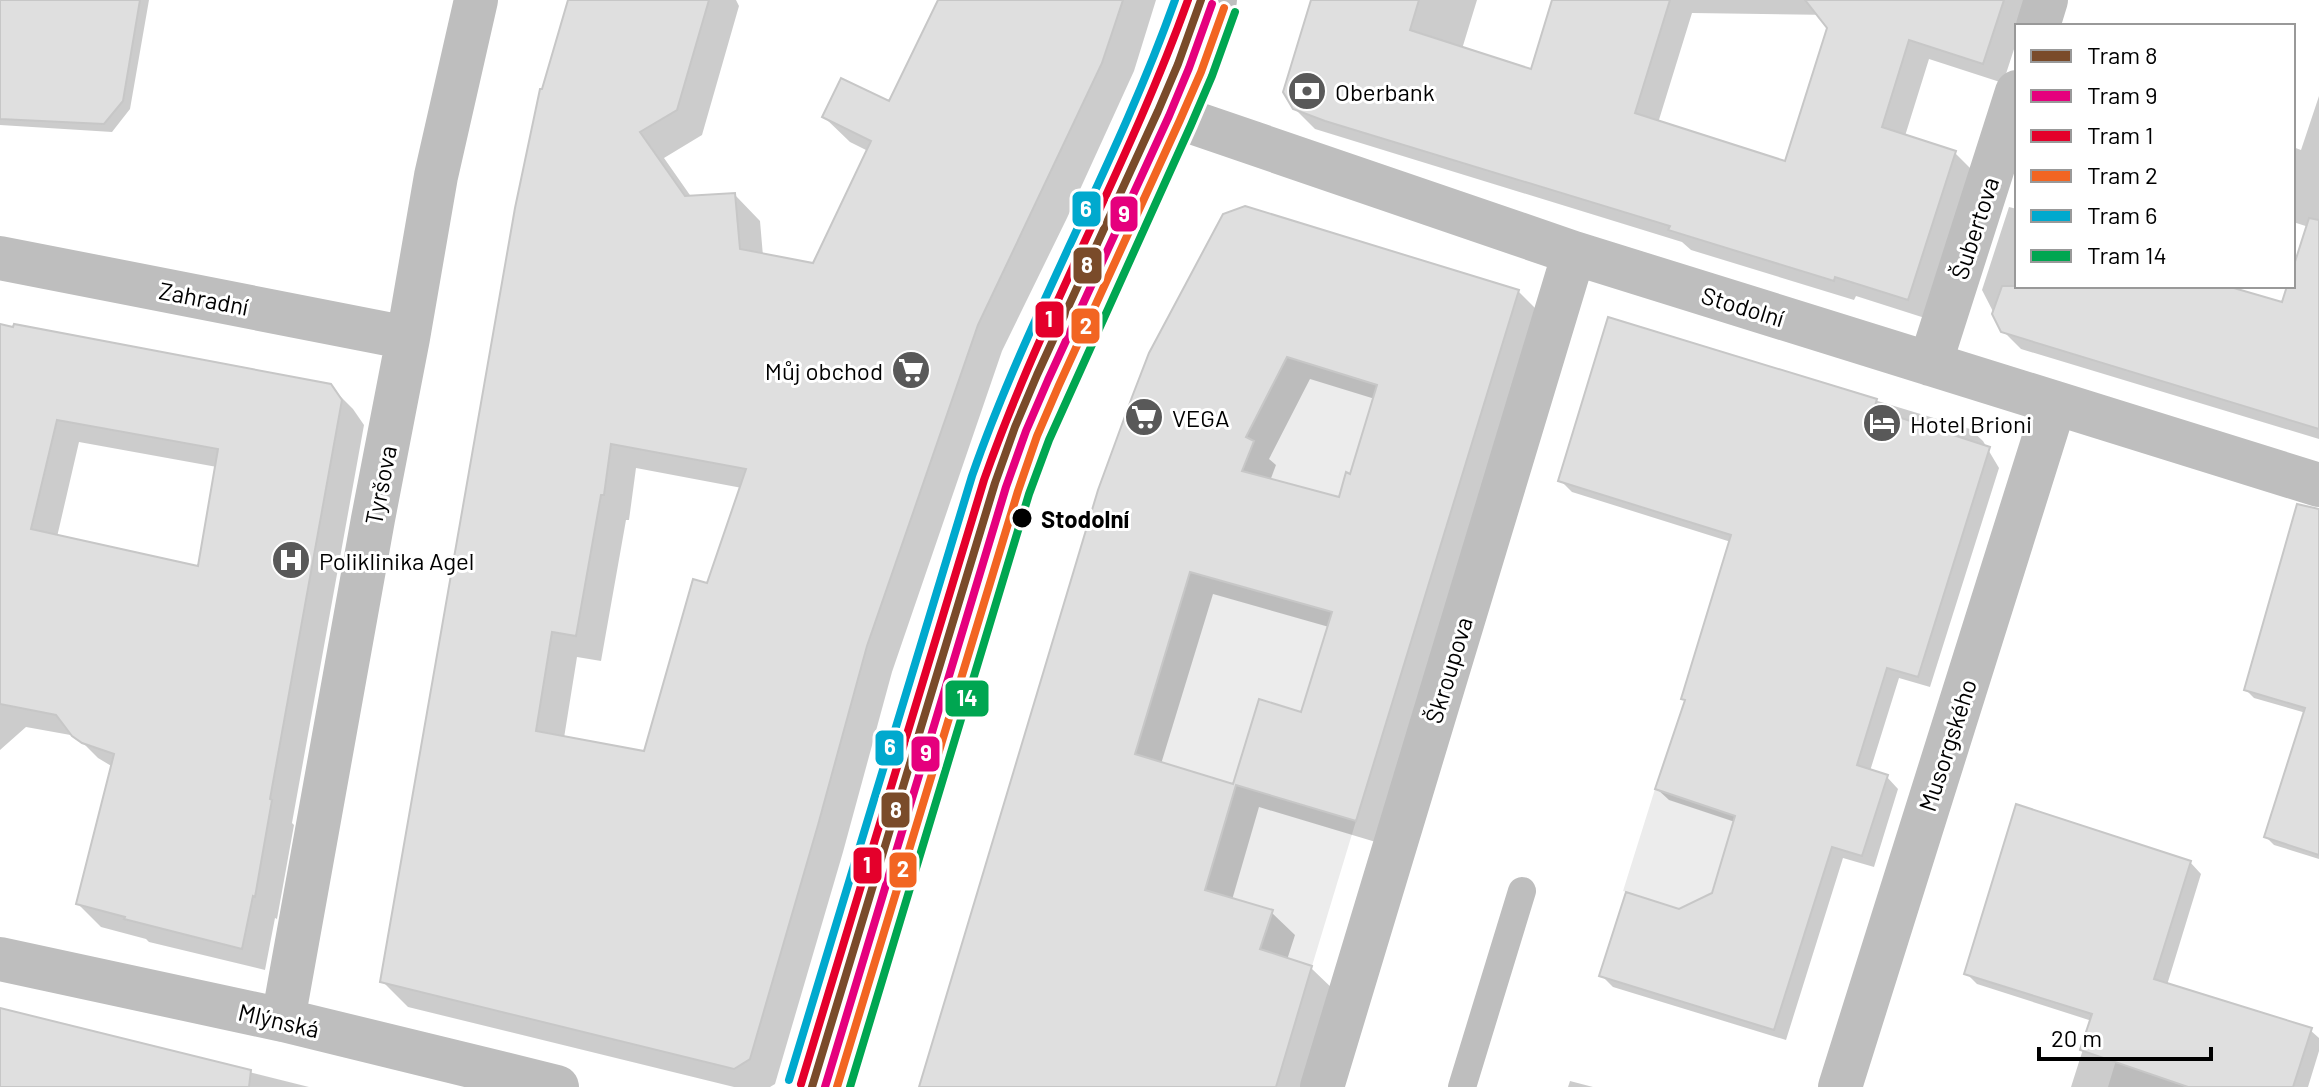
<svg xmlns="http://www.w3.org/2000/svg" width="2319" height="1087" font-family="Barlow,sans-serif">
  <style>
    .green { fill: #ececec }
    .shadow { fill: #0003; fill-rule: evenodd }
    .building { fill: #dfdfdf; stroke: #c7c7c7; stroke-width: 2; fill-rule: evenodd }
    .lines { fill: none; stroke-linecap: round; stroke-linejoin: round }
    .service { stroke: #bebebe; stroke-width: 28 }
    .minor { stroke: #bebebe; stroke-width: 44 }
    .tram-1-casing { stroke: #fff; stroke-width: 14 }
    .tram-2-casing { stroke: #fff; stroke-width: 14 }
    .tram-3-casing { stroke: #fff; stroke-width: 14 }
    .tram-4-casing { stroke: #fff; stroke-width: 14 }
    .tram-5-casing { stroke: #fff; stroke-width: 14 }
    .tram-6-casing { stroke: #fff; stroke-width: 14 }
    .tram-1 { stroke: #7a4b2a; stroke-width: 8 }
    .tram-2 { stroke: #e5007d; stroke-width: 8 }
    .tram-3 { stroke: #e4002b; stroke-width: 8 }
    .tram-4 { stroke: #f26522; stroke-width: 8 }
    .tram-5 { stroke: #00a9ce; stroke-width: 8 }
    .tram-6 { stroke: #00a651; stroke-width: 8 }
    .stop-dot { fill: #000; stroke: #fff; stroke-width: 3 }
    .labels { text-anchor: middle; dominant-baseline: central; stroke-width: 6; stroke-linejoin: round; paint-order: stroke }
    .poi-label { font-size: 24px; fill: #000; stroke: #fff; text-anchor: start }
    .street-label { font-size: 24px; fill: #000; stroke: #fff }
    .stop-label { font-size: 24px; font-weight: bold; fill: #000; stroke: #fff; text-anchor: start }
    .line-badge { stroke: #fff; stroke-width: 3 }
    .badge-label { font-size: 22px; text-anchor: middle; font-weight: bold; fill: #fff }
  </style>
  <rect width="100%" height="100%" fill="#fff"/>
  <!-- green -->
  <path class="green" d="M1281,338l128,56 -59,80 -4,-1 -7,24 -65,-17 -29,107 104,30 -21,7 -14,44 4,50 -84,66 122,37 -44,145 -52,-17 12,-39 -53,-16 -12,38 -79,-160 79,-256 47,-75 -14,-6z
    M1655,789l80,27 -31,101 -81,-26z
    M2091,1013l48,15 -11,38 38,13 39,8h-97l12,-40 -35,-11z"/>
  <!-- shadow -->
  <path class="shadow" d="M0,0h149l-19,109 -18,23 -112,-7z
    M570,0h166l3,6 -37,129 -38,23 28,40 43,-3 25,26 3,35 51,9 54,-114 -18,-9 -26,-25 66,-14 50,-103h216l-22,71 -67,147 -65,133 -110,321 -49,180 -68,232 -5,3h-36l-326,-80 -26,-26zM636,468l106,20 -96,265 -82,-15 13,-81 24,4 25,-141h3z
    M1313,0h164l-15,49 70,23 22,-72h476l-13,26v14l-14,43 -74,-24 -24,77 50,17 20,20 -47,146 -72,-23 -2,4 -163,-50 -9,-8 -367,-113 -21,-21zM1692,13l141,2 -47,148 -128,-40z
    M2319,96v343l-298,-90 -18,-18 -21,-41 27,-83 8,2v77h213l3,4 51,15 5,-19h4v-11l19,-47 -19,-6v-75l8,3z
    M1518,291l24,24 -163,528 -120,-36 -27,93 39,12 24,23 -8,25 24,8 24,23 -29,96h-387l232,-733zM1310,379l65,20 -23,77 -12,23 -70,-18 6,-16 -7,-6zM1213,594l116,33 -27,88 -68,71 -73,-22z
    M1610,320l360,109 13,12 16,27 -69,219 -31,-9 -29,93 17,6 11,12 -24,78 -31,-9 -57,182 -173,-53 -12,-12 78,-64 34,-17 22,-72 -66,-22 -12,-11 29,-87 -3,-3 48,-157 -159,-50 -12,-12z
    M0,326l330,60 23,23 11,16 -72,398 2,2 -17,94 -2,-1 -10,52 -116,-28 -3,-3 -45,-12 -23,-23 35,-137 -15,-9 -22,-22 -50,-9 -26,23zM79,442l138,25 -17,101 -143,-31z
    M2319,545v314l-45,-14 -8,-8 40,-124 -52,-15 -8,-8z
    M2190,862l11,12 -34,111 143,45 9,8v13l-11,36h-237l21,-66 -115,-37 -11,-11z
    M0,1010l309,77h-309z
    M1570,1081l23,6h-25z"/>
  <!-- building -->
  <path class="building" d="M0,0h140l-17,101 -19,23 -104,-5z
    M568,0h141l-32,110 -37,22 45,64 50,-3 5,56 73,14 58,-122 -49,-24 19,-39 48,23 49,-101h185l-21,63 -124,262 -111,321 -49,179 -68,234 -16,10 -354,-87 135,-774 25,-119h2zM611,444l135,25 -39,114 -14,-4 -49,172 -108,-20 16,-99 24,4 25,-141h3z
    M1311,0h108l-9,30 121,39 21,-69h118l-35,113 150,48 42,-133 -22,-28h199l-21,64 -74,-24 -27,87 74,24 -48,149 -73,-23 -1,4 -166,-51 2,-4 -345,-105 -32,-12 -10,-17z
    M1245,206l274,84 -163,531 -120,-36 -31,105 68,20 -13,39 52,17 -36,121h-357l179,-597 34,-93 17,-44 74,-139zM1287,357l90,28 -27,89 -4,-2 -7,25 -97,-26 12,-30 -8,-4zM1190,572l142,40 -31,100 -42,-13 -26,85 -98,-30z
    M2309,218l10,2v209l-318,-97 -9,-18 10,-28h225l55,16 5,-16h6v-18z
    M1608,317l269,82 -3,10 116,38 -72,230 -31,-9 -30,97 31,10 -26,81 -30,-9 -58,183 -175,-54 27,-84 53,17 33,-16 23,-77 -80,-27 30,-89 -4,-1 50,-164 -173,-54z
    M0,324l13,3 1,-3 317,60 11,16 -72,399 2,1 -17,97 -2,-1 -11,53 -118,-30 1,-2 -49,-13 38,-150 -32,-11 -10,-7 -16,-21 -56,-11zM57,420l161,29 -20,117 -167,-37z
    M2297,504l22,5v346l-55,-18 41,-129 -61,-18z
    M2016,804l175,57 -37,118 158,49 -19,59h-105l-108,-37 12,-36 -128,-40z
    M0,1008l251,62 -2,17h-249z"/>
  <g class="lines">
    <!-- service -->
    <path class="service" d="M1462,1087l60,-196"/>
    <!-- minor -->
    <path class="minor" d="M2038,26l8,-26
      M1171,115l403,138 745,232
      M0,258l408,80
      M1930,364l87,-272
      M0,959l283,61 274,67
      M283,1020l90,-501 35,-181 28,-162 40,-176
      M829,1087l79,-265 105,-335 61,-159 97,-213 44,-115
      M1322,1087l252,-834
      M1840,1087l215,-684"/>
    <defs>
      <path id="tram-1" d="M812,1087l183,-604 20,-56 22,-52 121,-264 20,-47 23,-64"/>
      <path id="tram-2" d="M825,1087l181,-600 20,-56 22,-51 121,-264 20,-48 23,-64"/>
      <path id="tram-3" d="M801,1084l183,-604c58,-165 145,-316 204,-480"/>
      <path id="tram-4" d="M837,1087l181,-596 19,-55 22,-51 121,-265 21,-48 23,-64"/>
      <path id="tram-5" d="M789,1080l183,-604c57,-163 145,-313 203,-476"/>
      <path id="tram-6" d="M850,1087l179,-593 20,-54 142,-315 21,-49 23,-64"/>
    </defs>
    <!-- tram-1 casing -->
    <use href="#tram-1" class="tram-1-casing"/>
    <!-- tram-2 casing -->
    <use href="#tram-2" class="tram-2-casing"/>
    <!-- tram-3 casing -->
    <use href="#tram-3" class="tram-3-casing"/>
    <!-- tram-4 casing -->
    <use href="#tram-4" class="tram-4-casing"/>
    <!-- tram-5 casing -->
    <use href="#tram-5" class="tram-5-casing"/>
    <!-- tram-6 casing -->
    <use href="#tram-6" class="tram-6-casing"/>
    <!-- tram-1 -->
    <use href="#tram-1" class="tram-1"/>
    <!-- tram-2 -->
    <use href="#tram-2" class="tram-2"/>
    <!-- tram-3 -->
    <use href="#tram-3" class="tram-3"/>
    <!-- tram-4 -->
    <use href="#tram-4" class="tram-4"/>
    <!-- tram-5 -->
    <use href="#tram-5" class="tram-5"/>
    <!-- tram-6 -->
    <use href="#tram-6" class="tram-6"/>
  </g>
  <!-- icons -->
  <defs>
    <symbol id="bank-disc" viewBox="-11 -11 22 22"><circle r="9.5" fill="#595959" stroke="#fff"/><path d="M-6-4H6V4H-6ZM0-2.3a2.3 2.3 0 1 0 0 4.6a2.3 2.3 0 1 0 0-4.6Z" fill="#fff"/></symbol>
    <symbol id="supermarket-disc" viewBox="-11 -11 22 22"><circle r="9.5" fill="#595959" stroke="#fff"/><path d="M-6-5.5h2.5l.6 2H6L4.5 2H-2.5L-4.4-4H-6ZM-1.5 3.2a1.3 1.3 0 1 0 .1 0ZM3 3.2a1.3 1.3 0 1 0 .1 0Z" fill="#fff"/></symbol>
    <symbol id="hotel-disc" viewBox="-11 -11 22 22"><circle r="9.5" fill="#595959" stroke="#fff"/><path d="M-6-4.5h1.5V1H6V5H4.5V3h-9V5H-6ZM-4 0a1.8 1.8 0 1 1 3.6 0ZM.5 0V-2.5h3Q6-2.5 6 0Z" fill="#fff"/></symbol>
    <symbol id="hospital-disc" viewBox="-11 -11 22 22"><circle r="9.5" fill="#595959" stroke="#fff"/><path d="M-5-5h3v3.5h4V-5h3V5h-3V1.5h-4V5h-3Z" fill="#fff"/></symbol>
  </defs>
  <g fill-rule="evenodd">
    <use href="#bank-disc" x="1285" y="69" width="44" height="44"/>
    <use href="#supermarket-disc" x="889" y="348" width="44" height="44"/>
    <use href="#supermarket-disc" x="1122" y="395" width="44" height="44"/>
    <use href="#hotel-disc" x="1860" y="401" width="44" height="44"/>
    <use href="#hospital-disc" x="269" y="538" width="44" height="44"/>
  </g>
  <!-- markers -->
  <circle class="stop-dot" cx="1022" cy="518" r="11"/>
  <g class="labels">
    <!-- poi labels -->
    <g class="poi-label">
      <text x="1335" y="91">Oberbank</text>
      <text x="883" y="370" text-anchor="end">Můj obchod</text>
      <text x="1172" y="417">VEGA</text>
      <text x="1910" y="423">Hotel Brioni</text>
      <text x="319" y="560">Poliklinika Agel</text>
    </g>
    <!-- street labels -->
    <g class="street-label">
      <text transform="translate(1974 228) rotate(-72)">Šubertova</text>
      <text transform="translate(204 298) rotate(11)">Zahradní</text>
      <text transform="translate(1743 306) rotate(17)">Stodolní</text>
      <text transform="translate(380 485) rotate(-79)">Tyršova</text>
      <text transform="translate(1448 670) rotate(-73)">Škroupova</text>
      <text transform="translate(1947 745) rotate(-72)">Musorgského</text>
      <text transform="translate(279 1020) rotate(13)">Mlýnská</text>
    </g>
    <!-- stop labels -->
    <g class="stop-label">
      <text x="1041" y="518">Stodolní</text>
    </g>
  </g>
  <g class="line-badge">
    <rect x="1071" y="190" width="31" height="38" rx="8" fill="#00a9ce"/>
    <rect x="1109" y="195" width="30" height="38" rx="8" fill="#e5007d"/>
    <rect x="1072" y="246" width="31" height="39" rx="8" fill="#7a4b2a"/>
    <rect x="1034" y="300" width="31" height="39" rx="8" fill="#e4002b"/>
    <rect x="1070" y="307" width="31" height="38" rx="8" fill="#f26522"/>
    <rect x="944" y="679" width="46" height="39" rx="8" fill="#00a651"/>
    <rect x="874" y="729" width="31" height="38" rx="8" fill="#00a9ce"/>
    <rect x="910" y="735" width="31" height="38" rx="8" fill="#e5007d"/>
    <rect x="880" y="791" width="31" height="38" rx="8" fill="#7a4b2a"/>
    <rect x="852" y="846" width="31" height="39" rx="8" fill="#e4002b"/>
    <rect x="888" y="851" width="30" height="38" rx="8" fill="#f26522"/>
  </g>
  <g class="badge-label">
    <text x="1086" y="217">6</text>
    <text x="1124" y="222">9</text>
    <text x="1087" y="273">8</text>
    <text x="1049" y="327">1</text>
    <text x="1086" y="334">2</text>
    <text x="967" y="706">14</text>
    <text x="890" y="755">6</text>
    <text x="926" y="761">9</text>
    <text x="896" y="818">8</text>
    <text x="867" y="873">1</text>
    <text x="903" y="877">2</text>
  </g>
  <!-- legend -->
  <rect x="2015" y="24" width="280" height="264" fill="#ffffff" stroke="#999999" stroke-width="2"/>
  <rect x="2031" y="50" width="40" height="12" fill="#7a4b2a" stroke="#999999" stroke-width="2"/>
  <text x="2087" y="64" font-size="24" fill="#000000">Tram 8</text>
  <rect x="2031" y="90" width="40" height="12" fill="#e5007d" stroke="#999999" stroke-width="2"/>
  <text x="2087" y="104" font-size="24" fill="#000000">Tram 9</text>
  <rect x="2031" y="130" width="40" height="12" fill="#e4002b" stroke="#999999" stroke-width="2"/>
  <text x="2087" y="144" font-size="24" fill="#000000">Tram 1</text>
  <rect x="2031" y="170" width="40" height="12" fill="#f26522" stroke="#999999" stroke-width="2"/>
  <text x="2087" y="184" font-size="24" fill="#000000">Tram 2</text>
  <rect x="2031" y="210" width="40" height="12" fill="#00a9ce" stroke="#999999" stroke-width="2"/>
  <text x="2087" y="224" font-size="24" fill="#000000">Tram 6</text>
  <rect x="2031" y="250" width="40" height="12" fill="#00a651" stroke="#999999" stroke-width="2"/>
  <text x="2087" y="264" font-size="24" fill="#000000">Tram 14</text>
  <!-- scale -->
  <path d="M2039 1047v12h172v-12" fill="none" stroke="#000000" stroke-width="4"/>
  <text x="2051" y="1047" font-size="24" fill="#000000" stroke="#ffffff" stroke-width="6" paint-order="stroke">20 m</text>
</svg>
